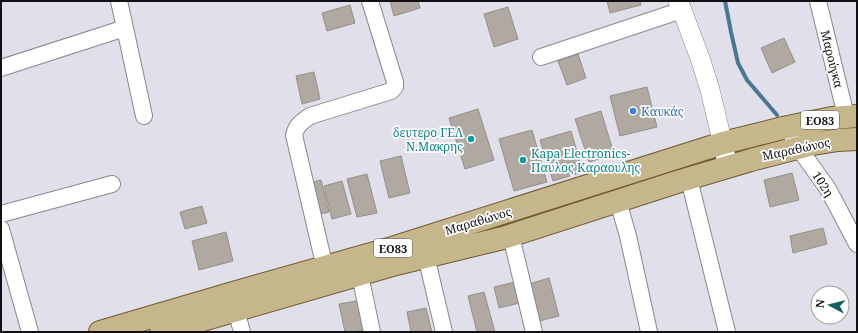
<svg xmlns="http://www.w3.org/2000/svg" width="858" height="333" font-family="'Noto Serif',serif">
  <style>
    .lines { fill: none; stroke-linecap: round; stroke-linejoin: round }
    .stream { stroke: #4b7891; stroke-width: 4 }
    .building { fill: #afa9a1; stroke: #958f87 }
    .minor-casing { stroke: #888790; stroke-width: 18 }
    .tertiary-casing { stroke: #888790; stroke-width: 20 }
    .primary-casing { stroke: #6e5c2e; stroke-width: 24 }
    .minor { stroke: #fff; stroke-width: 16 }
    .tertiary { stroke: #fff; stroke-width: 19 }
    .primary { stroke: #c6b68b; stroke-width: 22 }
    .shop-dot { fill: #3f7fe0; stroke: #fff; stroke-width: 1.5 }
    .culture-dot { fill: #0f9aa8; stroke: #fff; stroke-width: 1.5 }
    .labels { text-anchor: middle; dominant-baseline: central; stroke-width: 3.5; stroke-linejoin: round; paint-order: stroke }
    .shield { fill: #fff; stroke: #58575a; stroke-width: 1 }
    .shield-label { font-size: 11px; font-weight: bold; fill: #100f13 }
    .street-label { font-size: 12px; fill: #100f13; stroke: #fff }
    .shop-label { font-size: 12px; fill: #366cbe; stroke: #fff; text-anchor: start }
    .culture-label { font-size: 12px; fill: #0d838f; stroke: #fff; text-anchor: end }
  </style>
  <rect width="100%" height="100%" fill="#e1e0ea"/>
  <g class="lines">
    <!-- stream -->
    <path class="stream" d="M725,1l6,31 7,31 9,17 30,35"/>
  </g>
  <!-- building -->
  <path class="building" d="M390,1h28l2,7 -26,8z
    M607,1h33l1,4 -31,8z
    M350,5l5,18 -28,8 -5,-18z
    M508,7l10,32 -24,8 -10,-33z
    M784,38l11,24 -23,11 -11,-25z
    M578,54l8,24 -19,7 -9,-24z
    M314,72l6,27 -18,5 -6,-28z
    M647,87l10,40 -37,9 -10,-40z
    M478,109l16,51 -29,9 -16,-51z
    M601,111l13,43 -25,8 -14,-43z
    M532,130l15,52 -33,9 -15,-52z
    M571,131l12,41 -30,9 -13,-41z
    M401,156l9,37 -21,5 -9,-37z
    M792,173l7,27 -29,7 -6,-27z
    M367,174l10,39 -20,4 -10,-38z
    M321,180l8,32 -12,3 -8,-32z
    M342,181l9,33 -19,5 -8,-33z
    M202,206l5,17 -22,6 -5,-17z
    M823,228l4,16 -34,9 -3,-17z
    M226,232l7,29 -34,9 -7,-29z
    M549,278l10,38 -20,5 -10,-37z
    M519,281l5,21 -25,6 -5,-21z
    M484,292l11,40h-18l-9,-36z
    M362,300l6,29 -15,3h-8l-6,-28z
    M426,308l6,24h-21l-4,-20z"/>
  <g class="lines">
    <defs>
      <path id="minor" d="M119,1l6,27 19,88
        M818,1l28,115
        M541,57l141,-47
        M1,68l124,-40
        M793,140l35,49 29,55
        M689,179l38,153
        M618,201l10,35 21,96
        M1,214l111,-30
        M1,229l29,103
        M511,236l23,96
        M426,256l18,76
        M325,268l-31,-133c3,-11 8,-13 16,-19l81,-25 4,-4v-5l-25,-81
        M360,275l12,57
        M236,310l6,22"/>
      <path id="tertiary" d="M678,1l4,9 19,51 9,29 18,76"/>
      <path id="primary" d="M100,332l133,-39 159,-45 331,-105 60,-15 49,-10 25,-2
        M161,332l235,-68 107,-26 174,-56 74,-22 62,-16 25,-4 19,-1"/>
    </defs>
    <!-- minor casing -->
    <use href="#minor" class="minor-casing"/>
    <!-- tertiary casing -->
    <use href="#tertiary" class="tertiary-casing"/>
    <!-- primary casing -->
    <use href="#primary" class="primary-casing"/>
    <!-- minor -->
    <use href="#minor" class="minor"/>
    <!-- tertiary -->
    <use href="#tertiary" class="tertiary"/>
    <!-- primary -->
    <use href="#primary" class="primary"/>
  </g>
  <!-- markers -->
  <circle class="shop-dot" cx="633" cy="111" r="4"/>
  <g class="culture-dot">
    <circle cx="471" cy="139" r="4"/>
    <circle cx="523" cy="160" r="4"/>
  </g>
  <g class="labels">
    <!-- shield labels -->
    <g class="shield">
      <rect x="801" y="111" width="38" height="18" rx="3"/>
      <rect x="374" y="239" width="38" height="18" rx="3"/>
    </g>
    <g class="shield-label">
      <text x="820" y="120">ΕΟ83</text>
      <text x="393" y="248">ΕΟ83</text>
    </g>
    <!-- street labels -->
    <g class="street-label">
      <text transform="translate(832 59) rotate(76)">Μαρούγκα</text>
      <text transform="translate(796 149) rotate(-12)">Μαραθώνος</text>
      <text transform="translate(823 184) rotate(57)">102η</text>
      <text transform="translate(478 221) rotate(-17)">Μαραθώνος</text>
    </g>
    <!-- shop labels -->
    <g class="shop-label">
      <text x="641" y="111">Καυκάς</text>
    </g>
    <!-- culture labels -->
    <g class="culture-label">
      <text x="463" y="132">δευτερο ΓΕΛ<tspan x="463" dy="14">Ν.Μακρης</tspan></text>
      <text x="531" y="153" text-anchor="start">Kapa Electronics-<tspan x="531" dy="14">Παυλος Καραουλης</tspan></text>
    </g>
  </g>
  <!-- border -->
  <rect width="858" height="333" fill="none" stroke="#100f13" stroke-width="4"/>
  <!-- north arrow -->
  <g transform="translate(830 305) rotate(277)"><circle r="19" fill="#ffffff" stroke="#9f9fa1"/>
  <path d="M0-3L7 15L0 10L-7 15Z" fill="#126265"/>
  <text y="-6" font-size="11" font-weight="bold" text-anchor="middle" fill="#100f13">N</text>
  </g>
</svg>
